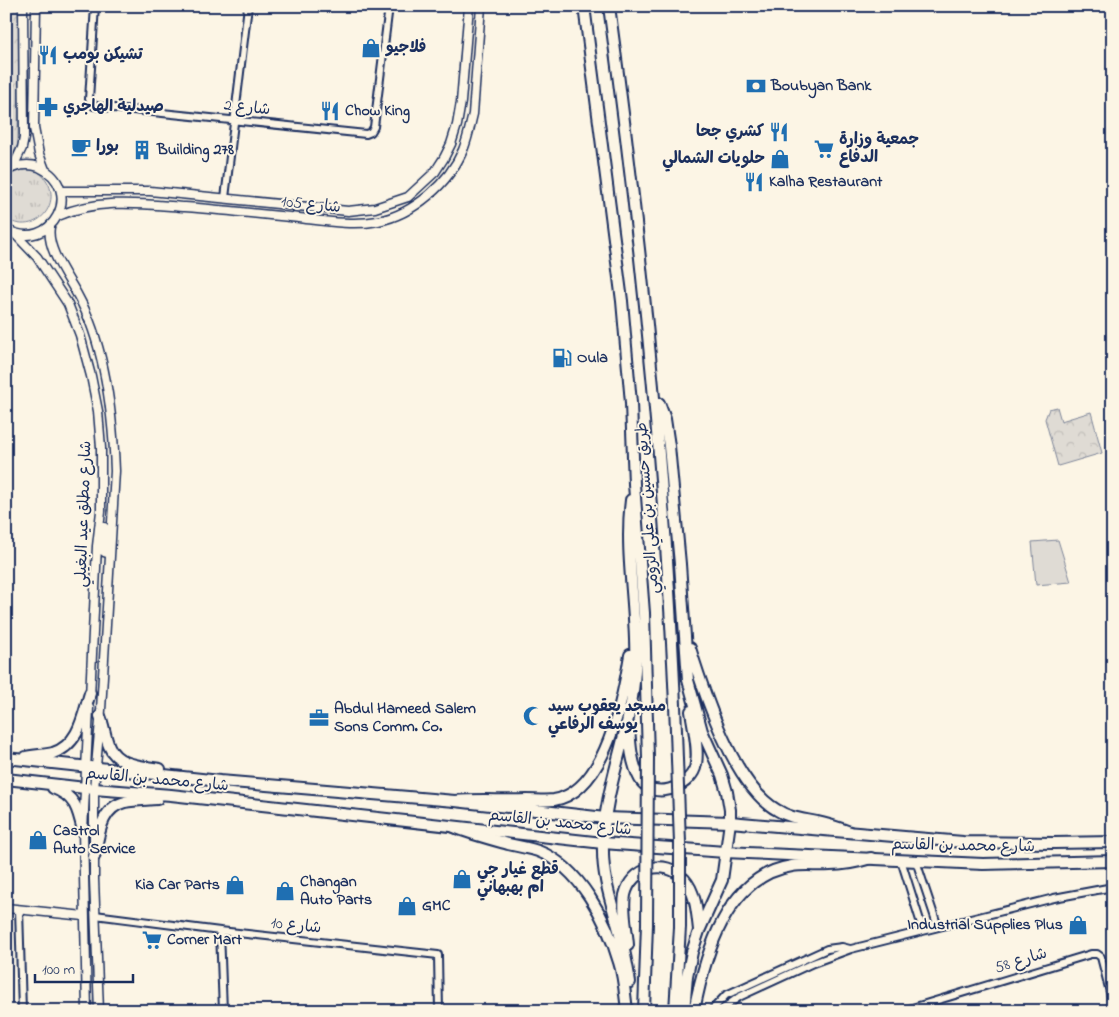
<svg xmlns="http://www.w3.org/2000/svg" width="1119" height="1017" font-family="'Indie Flower','Playpen Sans Arabic',sans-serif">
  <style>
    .grass { fill: url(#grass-tufts); stroke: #7d8599 }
    .park { fill: url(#park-crowns); stroke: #7d8599 }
    .garden { fill: #dfdbd4; stroke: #7d8599 }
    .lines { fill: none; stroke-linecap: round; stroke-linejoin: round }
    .minor-casing { stroke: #1b2f5e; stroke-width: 10 }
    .tertiary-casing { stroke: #1b2f5e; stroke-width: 11 }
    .primary-casing { stroke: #1b2f5e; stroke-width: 14 }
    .trunk-casing { stroke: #1b2f5e; stroke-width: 14 }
    .minor { stroke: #fcf5e5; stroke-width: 6 }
    .tertiary { stroke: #fcf5e5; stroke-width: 8 }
    .primary { stroke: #fcf5e5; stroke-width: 10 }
    .trunk { stroke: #fcf5e5; stroke-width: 10 }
    .trunk-bridge-casing { stroke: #1b2f5e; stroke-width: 14; stroke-linecap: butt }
    .trunk-bridge { stroke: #fcf5e5; stroke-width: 10 }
    .labels { text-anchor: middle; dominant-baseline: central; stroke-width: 4; stroke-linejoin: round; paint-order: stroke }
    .poi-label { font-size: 16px; font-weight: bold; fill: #1b2f5e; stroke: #fcf5e5; text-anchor: start }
    .street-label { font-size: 16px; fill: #1b2f5e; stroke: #fcf5e5 }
  </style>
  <defs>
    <pattern id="grass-tufts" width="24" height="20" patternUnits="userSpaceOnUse" patternTransform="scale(1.25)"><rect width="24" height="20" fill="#dfdbd4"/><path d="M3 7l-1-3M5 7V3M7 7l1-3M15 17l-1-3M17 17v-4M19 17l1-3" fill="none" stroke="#bfbcb8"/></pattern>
    <pattern id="park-crowns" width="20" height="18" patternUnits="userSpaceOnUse" patternTransform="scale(1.25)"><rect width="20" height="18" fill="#dfdbd4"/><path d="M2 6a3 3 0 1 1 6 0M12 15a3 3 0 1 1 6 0" fill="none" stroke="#bfbcb8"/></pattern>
  </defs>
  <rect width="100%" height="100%" fill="#fcf5e5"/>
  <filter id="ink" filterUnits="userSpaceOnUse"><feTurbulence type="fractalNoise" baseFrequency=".02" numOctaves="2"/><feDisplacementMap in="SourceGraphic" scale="10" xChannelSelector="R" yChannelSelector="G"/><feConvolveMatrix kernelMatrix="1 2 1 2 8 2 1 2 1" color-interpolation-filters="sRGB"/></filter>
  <g filter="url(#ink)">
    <!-- grass -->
    <path class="grass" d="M29,167c44,18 15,74 -23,52v-47z"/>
    <!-- park -->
    <path class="park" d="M6,6h13l-1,138 -7,14 -5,3z
      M1057,407l4,14 30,-9 11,41 -44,13 -13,-47 4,-10z"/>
    <!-- garden -->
    <path class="garden" d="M1058,540l13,42 -35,3 -4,-43z"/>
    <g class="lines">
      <defs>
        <path id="minor" d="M95,6l-6,93 5,7 272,28 5,-2 3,-5 15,-121
          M225,198l23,-192
          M901,860l22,70
          M916,861l22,66
          M19,909l3,102
          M95,915l125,16 218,24 1,56
          M220,931l3,80
          M711,1011l15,-16 101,-46 15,-2 8,2
          M720,1011l19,-14 74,-34 38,-14 203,-51 59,-11
          M902,1011l189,-57h6l4,3 12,47"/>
        <path id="tertiary" d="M36,6l-2,122 5,26 6,16
          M13,167l9,-19 2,-10 -1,-132
          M6,172c9,-7 22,-9 33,-5 47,21 13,88 -33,62
          M61,191h89l198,20 27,-3 33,-11 27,-25 9,-14 7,-14 6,-19 4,-23 8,-96
          M58,216c41,-18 84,-12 127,-9 38,3 76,7 114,11 25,3 53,8 79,3 36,-7 71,-38 85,-71 5,-12 7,-24 10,-36l8,-108
          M50,227c-4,22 18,50 28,69 27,49 35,121 37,175l-14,239 -7,79v90l5,132
          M14,233l23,24 31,47 12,31 11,41 7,35 3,37v63l-4,35 -7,151
          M104,527v25l6,2
          M6,908l78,8
          M87,1011l-4,-180 6,-123"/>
        <path id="primary" d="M100,716c4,10 5,21 9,30 8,20 33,20 51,23
          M26,757c9,-2 18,-2 27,-4 26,-8 30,-37 37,-60
          M6,758l214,23 235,20 150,17 125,4 233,20 91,1 59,-1
          M6,779l88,10 77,6 432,48 122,9 258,12 130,-3
          M53,788c22,8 25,21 30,43
          M94,857c5,-21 6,-49 31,-55 10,-2 21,-2 32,-3"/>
        <path id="trunk" d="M584,6l38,295 9,102 3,81 10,129 4,145
          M609,6c34,250 60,501 68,753
          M659,403l6,16 4,27 11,118 8,116 14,51 20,44 5,17 3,18v12l-8,58 -23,51 -7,21 -5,24 -3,35
          M690,648c14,45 44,138 87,162 12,8 26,9 40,12 11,2 22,6 33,10
          M629,726c1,17 2,37 11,53 13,22 48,9 55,-11 5,-15 -2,-42 -4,-57
          M455,801c24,-2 48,0 72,-1 9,0 18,1 27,0 52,-9 69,-102 76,-145
          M454,827c17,7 36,12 54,17 10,2 20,4 30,7 42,16 69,70 81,111 5,15 6,33 8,49
          M628,945c-1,-16 -6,-34 -3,-50 6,-27 40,-38 59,-16 12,13 13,34 15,51
          M630,982c-3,-17 -6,-35 -11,-52 -8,-29 -17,-54 -16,-85 1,-59 29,-115 32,-175 3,-57 -11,-113 -4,-170
          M644,1011l3,-87
          M675,1011l5,-84
          M694,1011c11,-56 32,-135 98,-145 13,-2 25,0 38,-1 14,0 28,-3 41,-7"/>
      </defs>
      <!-- minor casing -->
      <use href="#minor" class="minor-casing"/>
      <!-- tertiary casing -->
      <use href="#tertiary" class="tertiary-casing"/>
      <!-- primary casing -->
      <use href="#primary" class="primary-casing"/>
      <!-- trunk casing -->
      <use href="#trunk" class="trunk-casing"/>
      <!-- minor -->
      <use href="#minor" class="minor"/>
      <!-- tertiary -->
      <use href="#tertiary" class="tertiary"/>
      <!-- primary -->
      <use href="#primary" class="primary"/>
      <!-- trunk -->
      <use href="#trunk" class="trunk"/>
      <defs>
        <path id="trunk-bridge" d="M677,759l3,84v84
          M647,924l1,-166"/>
      </defs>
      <!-- trunk-bridge casing -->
      <use href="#trunk-bridge" class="trunk-bridge-casing"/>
      <!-- trunk-bridge -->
      <use href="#trunk-bridge" class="trunk-bridge"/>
    </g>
  </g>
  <!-- icons -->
  <defs>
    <symbol id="shop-bare" viewBox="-9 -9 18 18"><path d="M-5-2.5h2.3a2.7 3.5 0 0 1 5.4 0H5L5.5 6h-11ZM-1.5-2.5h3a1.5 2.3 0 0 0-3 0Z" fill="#1f6fb2" stroke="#fcf5e5" stroke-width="2.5" paint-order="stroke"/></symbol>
    <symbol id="restaurant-bare" viewBox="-9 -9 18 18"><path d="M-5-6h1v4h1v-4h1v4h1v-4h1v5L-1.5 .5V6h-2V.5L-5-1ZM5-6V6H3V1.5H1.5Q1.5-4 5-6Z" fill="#1f6fb2" stroke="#fcf5e5" stroke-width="2.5" paint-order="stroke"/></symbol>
    <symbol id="bank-bare" viewBox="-9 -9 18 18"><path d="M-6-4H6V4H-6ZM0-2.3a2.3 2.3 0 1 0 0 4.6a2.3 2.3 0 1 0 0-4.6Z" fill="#1f6fb2" stroke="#fcf5e5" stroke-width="2.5" paint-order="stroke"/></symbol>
    <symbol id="pharmacy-bare" viewBox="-9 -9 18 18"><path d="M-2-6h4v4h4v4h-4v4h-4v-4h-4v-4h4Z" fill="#1f6fb2" stroke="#fcf5e5" stroke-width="2.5" paint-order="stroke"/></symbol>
    <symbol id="cafe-bare" viewBox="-9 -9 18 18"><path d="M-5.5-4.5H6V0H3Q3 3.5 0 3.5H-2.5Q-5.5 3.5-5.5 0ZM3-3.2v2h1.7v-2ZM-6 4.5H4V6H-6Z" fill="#1f6fb2" stroke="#fcf5e5" stroke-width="2.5" paint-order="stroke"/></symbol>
    <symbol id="supermarket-bare" viewBox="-9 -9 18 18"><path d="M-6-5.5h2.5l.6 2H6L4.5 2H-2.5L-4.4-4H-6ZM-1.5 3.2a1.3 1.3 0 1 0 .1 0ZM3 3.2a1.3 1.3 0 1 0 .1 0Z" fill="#1f6fb2" stroke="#fcf5e5" stroke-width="2.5" paint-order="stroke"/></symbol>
    <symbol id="building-bare" viewBox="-9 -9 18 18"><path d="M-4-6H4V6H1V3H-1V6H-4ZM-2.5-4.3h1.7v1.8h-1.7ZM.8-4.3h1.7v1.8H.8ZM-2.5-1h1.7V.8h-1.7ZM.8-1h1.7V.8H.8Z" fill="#1f6fb2" stroke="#fcf5e5" stroke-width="2.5" paint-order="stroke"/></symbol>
    <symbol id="fuel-bare" viewBox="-9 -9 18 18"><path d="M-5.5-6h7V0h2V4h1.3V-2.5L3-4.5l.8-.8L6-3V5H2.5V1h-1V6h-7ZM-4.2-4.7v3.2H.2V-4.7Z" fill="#1f6fb2" stroke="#fcf5e5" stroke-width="2.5" paint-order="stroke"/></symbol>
    <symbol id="mosque-bare" viewBox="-9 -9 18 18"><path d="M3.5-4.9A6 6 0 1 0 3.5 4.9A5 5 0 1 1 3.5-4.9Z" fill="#1f6fb2" stroke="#fcf5e5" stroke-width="2.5" paint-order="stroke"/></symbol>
    <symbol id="office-bare" viewBox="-9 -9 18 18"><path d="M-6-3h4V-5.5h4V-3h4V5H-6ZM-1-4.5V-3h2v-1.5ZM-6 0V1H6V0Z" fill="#1f6fb2" stroke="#fcf5e5" stroke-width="2.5" paint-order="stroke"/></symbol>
  </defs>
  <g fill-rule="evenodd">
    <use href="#shop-bare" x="357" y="34" width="28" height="28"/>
    <use href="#restaurant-bare" x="34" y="41" width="28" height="28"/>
    <use href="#bank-bare" x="742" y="72" width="28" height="28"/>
    <use href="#pharmacy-bare" x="34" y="93" width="28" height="28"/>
    <use href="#restaurant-bare" x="316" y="97" width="28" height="28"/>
    <use href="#restaurant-bare" x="765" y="118" width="28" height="28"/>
    <use href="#cafe-bare" x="67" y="133" width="28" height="28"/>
    <use href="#supermarket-bare" x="810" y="135" width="28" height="28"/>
    <use href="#building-bare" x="128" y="136" width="28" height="28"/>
    <use href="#shop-bare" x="766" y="145" width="28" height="28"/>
    <use href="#restaurant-bare" x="740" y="168" width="28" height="28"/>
    <use href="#fuel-bare" x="548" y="344" width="28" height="28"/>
    <use href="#mosque-bare" x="519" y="702" width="28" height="28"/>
    <use href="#office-bare" x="305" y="704" width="28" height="28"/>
    <use href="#shop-bare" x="24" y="826" width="28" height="28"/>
    <use href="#shop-bare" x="448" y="865" width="28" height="28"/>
    <use href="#shop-bare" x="221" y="871" width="28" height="28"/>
    <use href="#shop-bare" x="271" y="877" width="28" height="28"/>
    <use href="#shop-bare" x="393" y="892" width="28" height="28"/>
    <use href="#shop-bare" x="1064" y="911" width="28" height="28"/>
    <use href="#supermarket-bare" x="138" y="926" width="28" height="28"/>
  </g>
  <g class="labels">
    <!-- poi labels -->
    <g class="poi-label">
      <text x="386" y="48">فلاجيو</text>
      <text x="63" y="55">تشيكن بومب</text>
      <text x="771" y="86">Boubyan Bank</text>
      <text x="63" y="107">صيدلية الهاجري</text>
      <text x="345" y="111">Chow King</text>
      <text x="764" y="132" text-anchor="end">كشري جحا</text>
      <text x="839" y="140">جمعية وزارة<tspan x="839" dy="18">الدفاع</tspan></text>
      <text x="96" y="147">بورا</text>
      <text x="157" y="150">Building 278</text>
      <text x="765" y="159" text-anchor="end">حلويات الشمالي</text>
      <text x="769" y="182">Kalha Restaurant</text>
      <text x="577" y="358">Oula</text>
      <text x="548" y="707">مسجد يعقوب سيد<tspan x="548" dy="18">يوسف الرفاعي</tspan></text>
      <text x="334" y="709">Abdul Hameed Salem<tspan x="334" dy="18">Sons Comm. Co.</tspan></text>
      <text x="53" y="831">Castrol<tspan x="53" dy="18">Auto Service</tspan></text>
      <text x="477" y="870">قطع غيار جي<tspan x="477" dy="18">ام بهبهاني</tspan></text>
      <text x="300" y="882">Changan<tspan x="300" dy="18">Auto Parts</tspan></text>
      <text x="220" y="885" text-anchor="end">Kia Car Parts</text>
      <text x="422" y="906">GMC</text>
      <text x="1063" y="925" text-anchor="end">Industrial Supplies Plus</text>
      <text x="167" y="940">Corner Mart</text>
    </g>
    <!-- street labels -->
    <g class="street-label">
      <text transform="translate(247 108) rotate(6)">شارع 2</text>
      <text transform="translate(311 205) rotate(6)">شارع 105</text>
      <text transform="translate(648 508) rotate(-94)">طريق حسين بن علي الرومي</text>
      <text transform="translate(84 514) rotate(-88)">شارع مطلق عيد البغيلي</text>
      <text transform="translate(157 780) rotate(5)">شارع محمد بن القاسم</text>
      <text transform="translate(560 823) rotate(6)">شارع محمد بن القاسم</text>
      <text transform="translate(963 846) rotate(1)">شارع محمد بن القاسم</text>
      <text transform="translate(296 926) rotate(6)">شارع 10</text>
      <text transform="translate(1021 961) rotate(-17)">شارع 58</text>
    </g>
  </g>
  <!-- margin -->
  <rect width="1119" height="1017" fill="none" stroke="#fcf5e5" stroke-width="25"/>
  <rect x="12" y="12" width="1094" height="992" fill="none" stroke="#1b2f5e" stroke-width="2" filter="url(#ink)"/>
  <!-- scale -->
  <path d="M35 974v8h98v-8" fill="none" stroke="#1b2f5e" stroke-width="2.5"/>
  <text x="42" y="974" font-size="15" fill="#1b2f5e" stroke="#fcf5e5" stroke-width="4" paint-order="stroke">100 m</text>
</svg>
